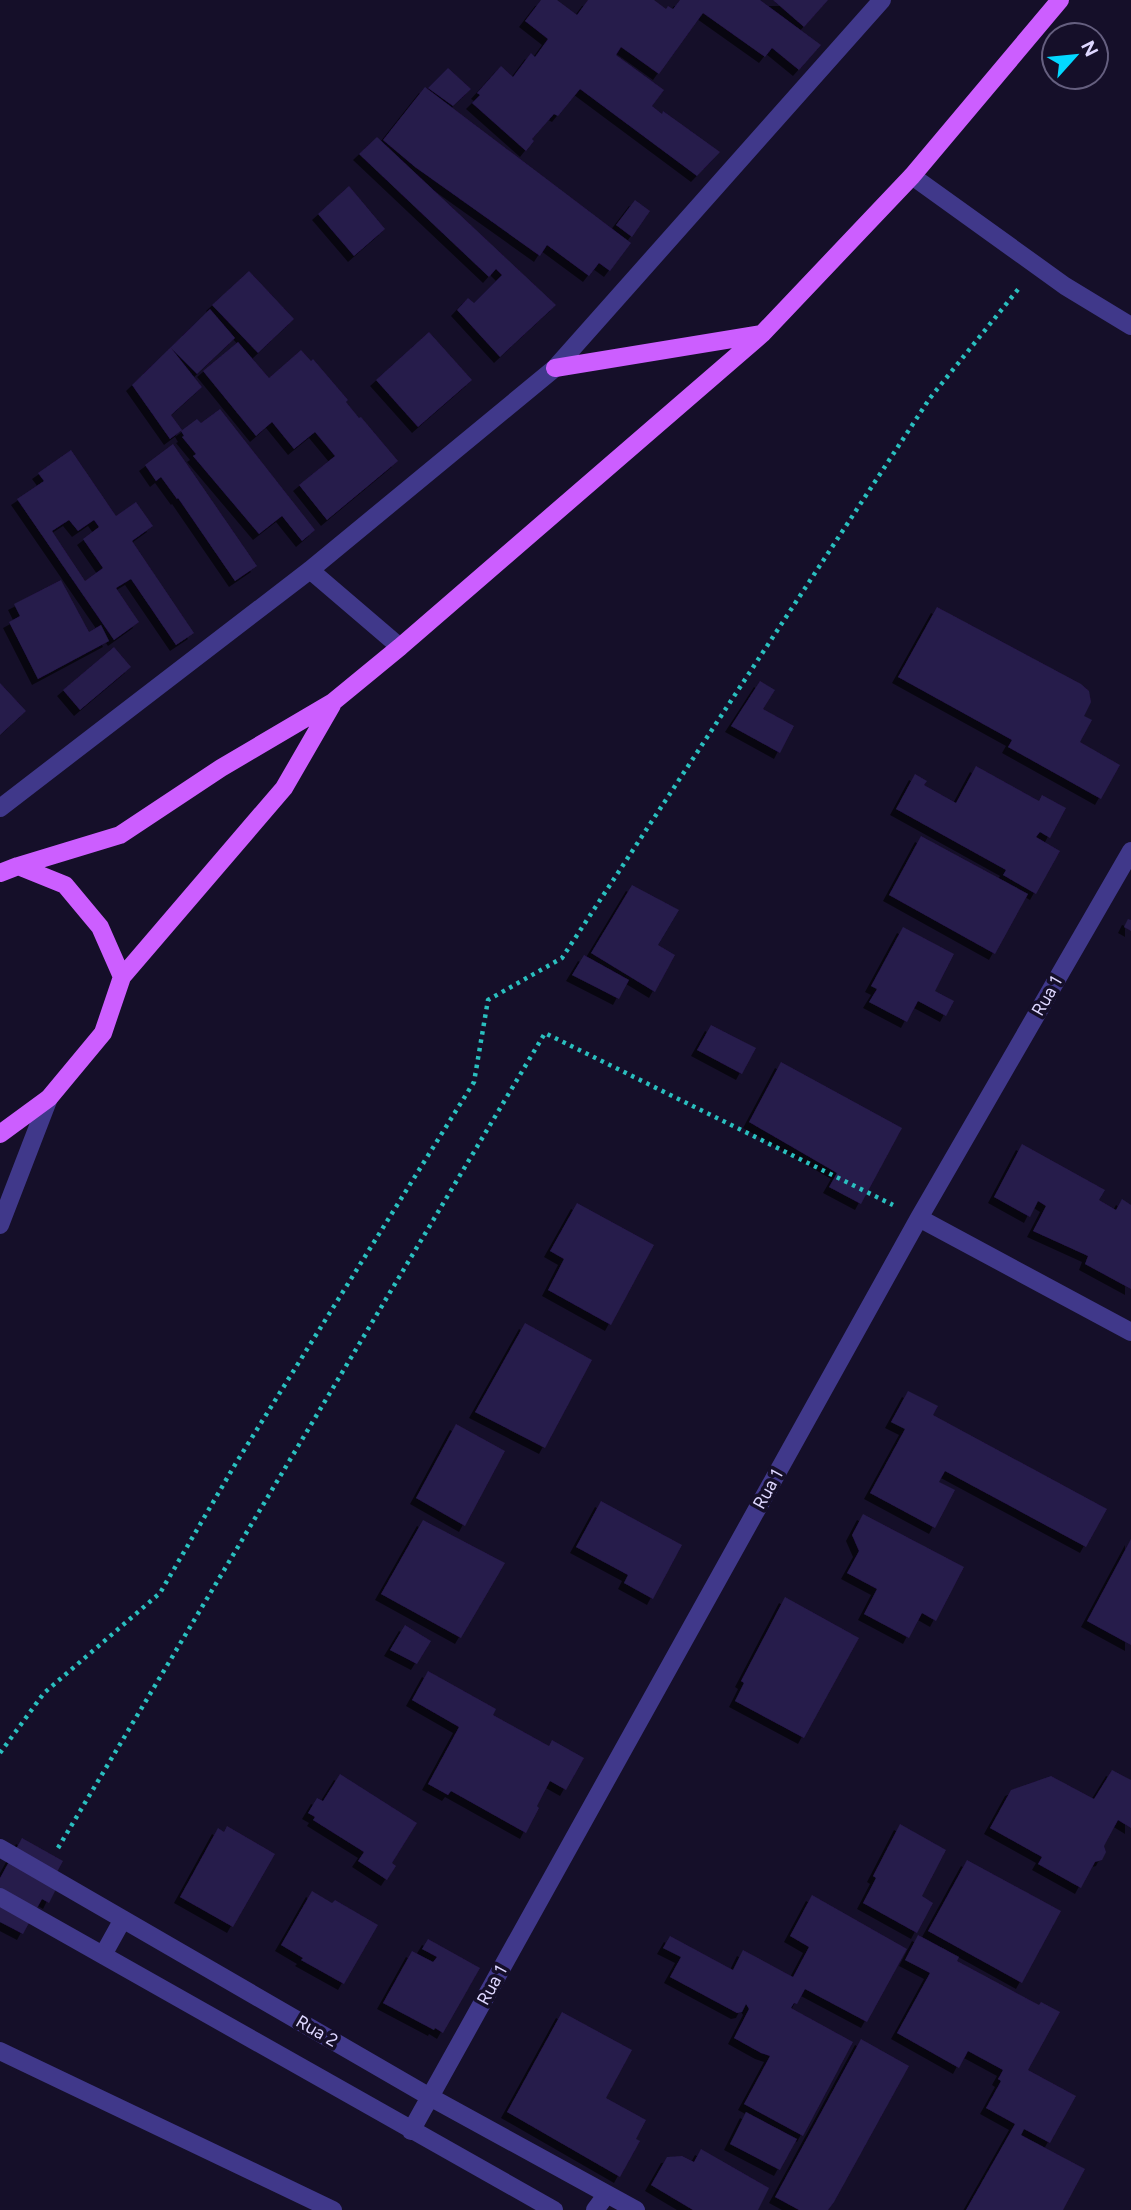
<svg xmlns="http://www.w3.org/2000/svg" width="1131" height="2210" font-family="Figtree,sans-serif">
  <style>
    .building { fill: #271a4b; fill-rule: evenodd; filter: url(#shadow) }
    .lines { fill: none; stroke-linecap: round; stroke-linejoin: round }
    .path { stroke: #2abfbf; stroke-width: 4.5; stroke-dasharray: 3.5 5; stroke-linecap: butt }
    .minor { stroke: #40388a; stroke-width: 18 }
    .tertiary { stroke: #40388a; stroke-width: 18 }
    .primary { stroke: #cc5eff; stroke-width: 18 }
    .labels { text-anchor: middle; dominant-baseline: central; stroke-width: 7; stroke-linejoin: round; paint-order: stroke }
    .street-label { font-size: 18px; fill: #ded7ff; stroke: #150f29 }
  </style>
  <defs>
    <filter id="shadow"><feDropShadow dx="-6" dy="6" stdDeviation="0" flood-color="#0009"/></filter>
  </defs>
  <rect width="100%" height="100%" fill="#150f29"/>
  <!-- building -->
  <path class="building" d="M541,0h16l20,15 11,-15h66l12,9 2,-3 5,3 7,-9h80l61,45 -22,25 -27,-22 -7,9 -62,-44 -44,61 -38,-27 -5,8 48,35 -12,16 10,8 1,-3 57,41 -23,24 -117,-87 -22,27 -4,-2 -22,25 2,2 -8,10 -54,-48 8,-8 -3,-2 24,-27 12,11 18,-24 4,4 13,-18 -23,-18z
    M773,0h55l-24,27z
    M448,68l23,21 -18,17 -25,-18z
    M425,87l206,156 -21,28 -11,-8 -10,13 -42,-31 -7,11 -125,-89 -32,-27z
    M377,137l179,168 -56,52 -43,-47 11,-12 6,5 28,-28 -6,-6 -7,8 -130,-123z
    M349,186l36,43 -31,27 -36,-42z
    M635,200l15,11 -18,26 -16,-12z
    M249,271l45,48 -36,34 -46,-48z
    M210,309l25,29 -38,36 -26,-26 31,39 -31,28 11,15 -12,9 -38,-54z
    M429,332l43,48 -54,47 -42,-47z
    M238,342l31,36 32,-28 10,11 2,-2 35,41 -2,2 13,16 2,-1 37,44 -71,59 -28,-35 36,-29 -20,-24 -21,17 -22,-27 -16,14 -53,-65z
    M220,409l95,121 -13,11 -20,-25 -23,18 -66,-78 3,-2 -14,-17 2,-1 -3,-5 16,-12 4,4z
    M173,444l84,122 -22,15 -57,-83 -1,1 -16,-22 -5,4 -11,-16z
    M71,450l45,66 20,-14 17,24 -21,15 62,92 -18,12 -45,-66 -15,9 23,34 -25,18 -97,-141 27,-18 -6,-8zM69,520l9,11 16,-11 5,7 -16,12 20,29 -18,13 -33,-50z
    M61,580l28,52 12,-7 8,16 -71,38 -29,-57 11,-6 -6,-12z
    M937,607l144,77 8,7 2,11 -7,14 8,4 -12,22 40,23 -19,34 -93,-52 4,-7 -114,-63z
    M114,647l17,20 -51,43 -17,-20z
    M760,681l15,9 -12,19 31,17 -14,27 -49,-27z
    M0,683l26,28 -26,24z
    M976,766l63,35 3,-6 24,13 -16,30 -10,-6 -4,5 24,14 -24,43 -33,-19 3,-5 -110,-61 19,-35 12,7 -3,4 32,18z
    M921,836l107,58 -33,60 -106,-59z
    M632,885l47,25 -21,35 17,10 -20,37 -64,-39z
    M1128,919l3,1v11l-7,-4z
    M903,927l51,27 -19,37 19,10 -8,15 -28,-15 -11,21 -38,-20 8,-13 -6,-3z
    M584,955l45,25 -10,19 -47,-24z
    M711,1025l45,23 -14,26 -45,-24z
    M781,1062l121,66 -41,76 -32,-17 8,-14 -88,-51z
    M1022,1144l83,46 -6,10 17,10 6,-11 9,6v84l-46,-25 3,-8 -55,-25 13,-25 -8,-5 -8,16 -36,-20z
    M577,1203l77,42 -43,80 -63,-35 16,-31 -14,-8z
    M525,1323l67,37 -47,88 -70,-36z
    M908,1391l30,15 -5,9 174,94 -21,38 -141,-76 -6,11 16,8 -20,38 -65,-35 35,-64 -14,-7z
    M456,1424l49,27 -40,75 -49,-28z
    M601,1501l81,44 -29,54 -29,-16 4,-8 -52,-28z
    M863,1514l101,53 -28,54 -14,-8 -13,25 -45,-24 13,-25 -30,-16 12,-22 -7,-16z
    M423,1520l82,43 -44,75 -80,-44z
    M1131,1539v106l-44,-24z
    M785,1597l74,41 -55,100 -69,-37 9,-18 -3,-2z
    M405,1625l26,16 -14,23 -27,-14z
    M428,1671l68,38 -3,6 56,31 3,-6 32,18 -18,32 -16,-9 -13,25 2,2 -13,25 -75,-42 -3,4 -20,-11 31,-57 -47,-27z
    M1112,1770l19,10v48l-13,-8 -14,26 2,6 -4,8 -7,2 -14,26 -43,-24 4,-7 -52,-29 21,-38 40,-14 43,23z
    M340,1774l77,49 -25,40 4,3 -9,14 -29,-19 6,-9 -51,-32 2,-3 -7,-4 9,-15 6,3z
    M900,1824l46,26 -24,46 11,7 -16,30 -54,-30 13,-25 -3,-2z
    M227,1826l48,28 -42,73 -53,-30 38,-69 6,4z
    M22,1838l41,23 -13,24 6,4 -7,14 -7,-4 -19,35 -23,-12v-44z
    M967,1860l94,51 -39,72 -94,-52z
    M312,1891l20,12 3,-3 43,25 -34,59 -43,-24 2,-2 -22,-13z
    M812,1895l95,54 -40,73 -62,-33 -8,15 -3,-1 -3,5 62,34 -50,94 -59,-32 26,-48 -9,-3 -27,-15 15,-29 -3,-5 -4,8 -5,1 -67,-36 11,-20 -18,-9 7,-12 63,34 10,-20 50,27 16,-30 -19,-11z
    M918,1935l41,22 -2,4 82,44 2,-3 19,10 -32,58 48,26 -26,47 -26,-14 -3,6 64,34 -22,41h-97l49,-86 -29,-16 15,-27 -3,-2 5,-9 -35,-19 -9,17 -62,-35 33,-60 -25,-13z
    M428,1939l52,29 -37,65 -8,-5 -1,2 -51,-27 29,-52 21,11 4,-5 -15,-8z
    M562,2012l70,38 -26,48 40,22 -10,19 4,2 -20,36 -113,-65z
    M861,2039l48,27 -75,136 -6,8h-29l-24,-13z
    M746,2112l51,27 -17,31 -50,-26z
    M701,2149l68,39 -11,22h-65l-42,-25 16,-28 15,-1 12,6z"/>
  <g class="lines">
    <!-- path -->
    <path class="path" d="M0,1753l44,-60 116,-100 76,-130 238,-381 14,-82 74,-42 368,-560 90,-111
      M58,1848l487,-815 348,172"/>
    <!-- minor -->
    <path class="minor" d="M912,176l153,110 66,40
      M310,570l90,77
      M0,808l310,-238 245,-202 327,-368
      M919,1218l212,114
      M0,1848l430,249 206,113
      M0,1897l554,313
      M103,1955l20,-36
      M0,2051l333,159
      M411,2131l508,-913 212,-367
      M595,2210l12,-16"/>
    <!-- tertiary -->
    <path class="tertiary" d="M0,1225l49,-127"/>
    <!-- primary -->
    <path class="primary" d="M555,368l207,-34
      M18,866l102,-31 101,-67 112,-66 67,-55 362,-313 150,-158 148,-176
      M0,873l18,-7 47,19 35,42 22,50 -19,56 -54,65 -49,36
      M122,977l162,-189 48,-83"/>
  </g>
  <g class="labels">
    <!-- street labels -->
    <g class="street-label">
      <text transform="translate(1047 996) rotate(-60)">Rua 1</text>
      <text transform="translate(768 1489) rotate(-61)">Rua 1</text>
      <text transform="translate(492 1985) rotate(-61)">Rua 1</text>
      <text transform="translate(317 2031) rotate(30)">Rua 2</text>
    </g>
  </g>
  <!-- north arrow -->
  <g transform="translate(1075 56) rotate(63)"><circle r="33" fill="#150f29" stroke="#655f7f" stroke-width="2"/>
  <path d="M0-5L12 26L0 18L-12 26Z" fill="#03d8ff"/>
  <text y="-10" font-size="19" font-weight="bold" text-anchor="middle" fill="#ded7ff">N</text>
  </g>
</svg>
